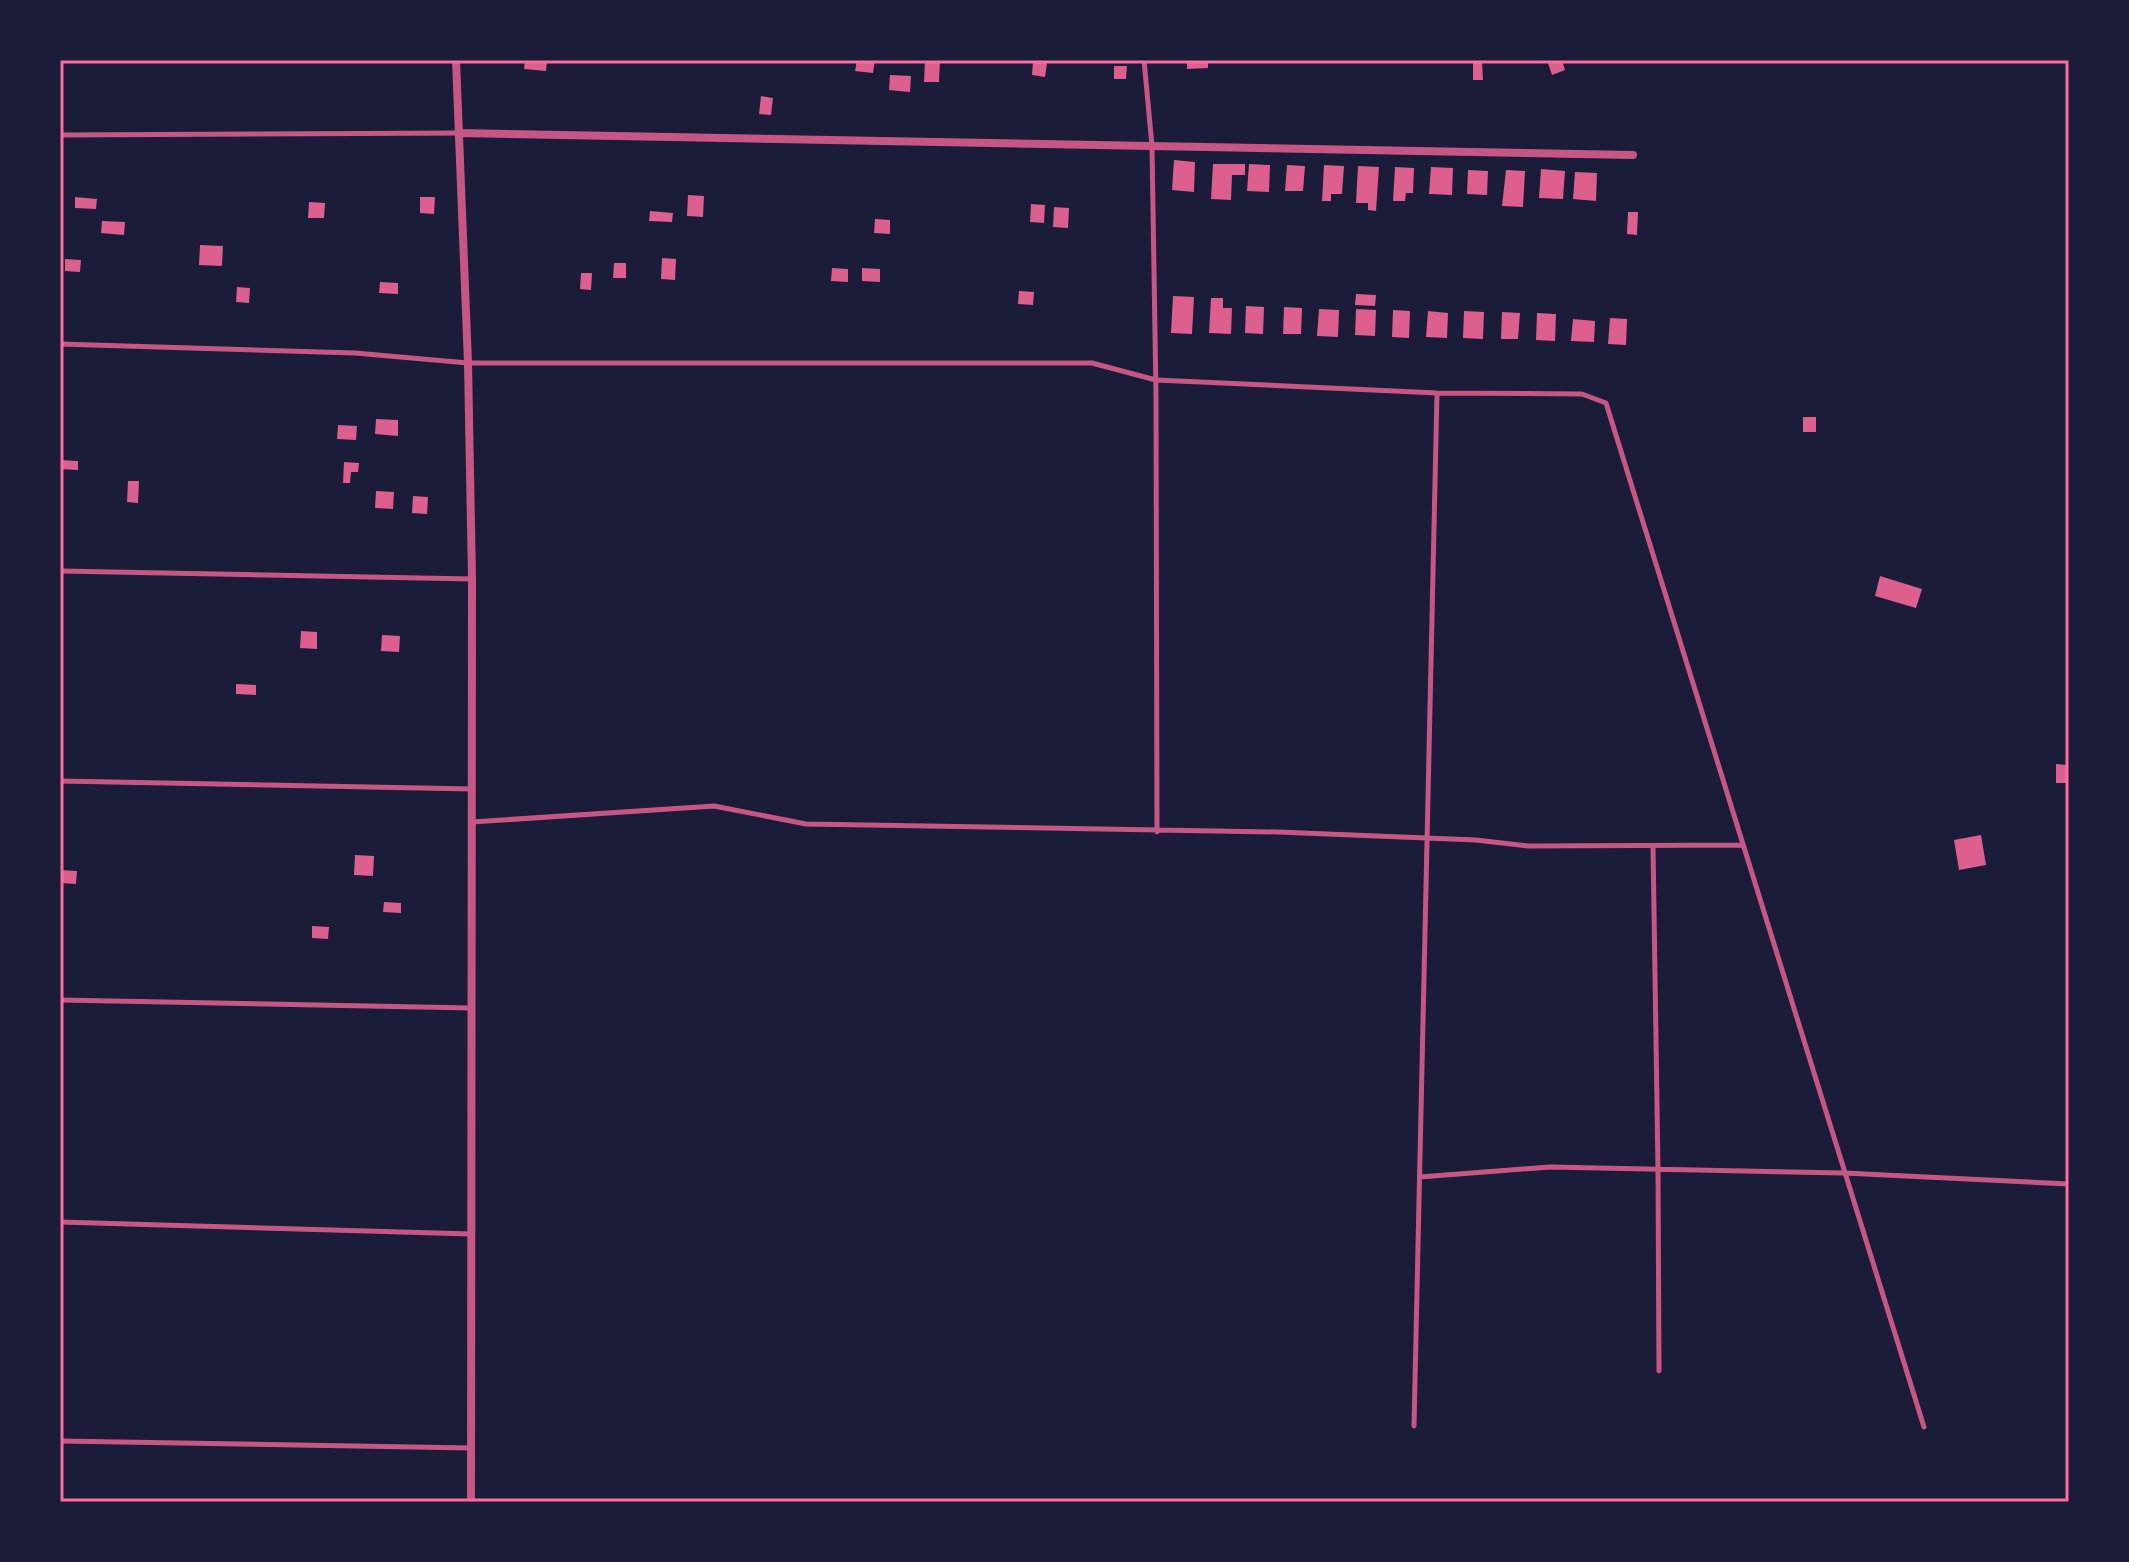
<svg xmlns="http://www.w3.org/2000/svg" width="2129" height="1562" font-family="'Public Sans',sans-serif">
  <style>
    .building { fill: #dd5f8e }
    .lines { fill: none; stroke-linecap: round; stroke-linejoin: round }
    .service { stroke: #c65784; stroke-width: 5 }
    .minor { stroke: #c65784; stroke-width: 8 }
    .neatline { fill: none; stroke: #ff6b9d; stroke-width: 3 }
  </style>
  <rect width="100%" height="100%" fill="#1b1b3a"/>
  <!-- building -->
  <path class="building" d="M525,60h22l-1,11 -22,-2z
    M857,60h18l-2,13 -18,-2z
    M925,60h15l-1,22h-15z
    M1187,60h21v8l-21,1z
    M1547,60h15l3,10 -13,5z
    M1033,61l14,2 -2,14 -13,-2z
    M1473,61h9l1,19h-10z
    M1114,66h13l-1,13h-12z
    M890,75l21,1 -1,16 -21,-2z
    M761,96l12,2 -2,17 -12,-1z
    M1174,160l21,2 -1,30 -22,-2z
    M1213,164h32v11h-13l-1,25 -20,-1z
    M1249,164l21,1 -1,27 -22,-1z
    M1287,165l18,1 -2,25h-18z
    M1324,165l20,1 -2,28h-11v7h-9z
    M1358,166l21,1 -3,44 -8,-1v-7h-12z
    M1395,167l19,1 -1,25h-7l-1,8h-12z
    M1431,167l22,1 -1,27 -23,-1z
    M1541,169l24,2 -2,28 -24,-1z
    M1468,170l20,1 -1,24 -20,-1z
    M1506,170l19,1 -2,36 -21,-1z
    M1575,172l22,1 -1,28 -23,-2z
    M688,195l16,1 -1,21 -16,-1z
    M75,197l22,2 -1,10 -21,-1z
    M420,197h15l-1,17 -14,-1z
    M309,202l16,1 -1,15h-16z
    M1031,204l14,1 -1,18 -14,-1z
    M1054,207l15,1 -1,20 -15,-1z
    M650,211l23,2 -1,9 -23,-1z
    M1628,212h10l-1,23 -10,-1z
    M875,219l15,1v14l-16,-1z
    M102,221l23,1 -1,13 -23,-2z
    M200,245l23,1 -1,20 -23,-1z
    M662,258l14,1 -1,21 -14,-1z
    M65,259l16,1 -1,12 -15,-1z
    M614,263h12v15h-13z
    M832,268l16,1v13l-17,-1z
    M862,268l18,1v13l-18,-1z
    M581,273h11l-1,17 -11,-1z
    M380,282l18,1v11l-19,-1z
    M237,287l13,1 -1,15 -13,-1z
    M1019,291l15,1 -1,13 -15,-1z
    M1356,294l20,1 -1,11 -20,-1z
    M1173,296l21,1 -2,37 -21,-1z
    M1211,298h12v10h9l-1,26 -22,-1z
    M1246,306l18,1 -1,27 -18,-1z
    M1284,307l18,1 -1,26h-18z
    M1319,309l20,1 -1,27 -21,-1z
    M1356,309l20,1 -1,26 -20,-1z
    M1393,310l17,1 -1,27 -17,-1z
    M1428,311l20,2 -1,25 -21,-1z
    M1464,311l20,1 -1,27 -20,-1z
    M1502,312l18,1 -2,26h-17z
    M1537,313l19,1 -1,27 -19,-1z
    M1610,318l17,1 -1,26 -18,-1z
    M1573,319l22,2 -1,21 -23,-1z
    M1803,417h13v15h-13z
    M376,419l22,1v16l-23,-2z
    M338,425l19,1 -1,14 -19,-1z
    M60,460l18,1v9l-18,-1z
    M344,462l15,1 -1,9h-7l-1,11h-7z
    M128,481h11l-1,22 -11,-1z
    M376,491l18,1 -1,17 -18,-1z
    M413,496l15,1 -1,17 -15,-1z
    M1880,576l42,13 -6,19 -41,-12z
    M301,631l16,1v17l-17,-1z
    M382,635l18,1 -1,16 -18,-1z
    M236,684l20,1v10l-20,-1z
    M2056,764l13,1v18h-13z
    M1981,835l5,30 -27,5 -5,-30z
    M355,855l19,1 -1,20 -19,-1z
    M60,870l17,1 -1,13 -16,-1z
    M384,902l17,1v10l-18,-1z
    M312,926l17,1 -1,12 -16,-1z"/>
  <g class="lines">
    <!-- service -->
    <path class="service" d="M1144,60l8,86 4,250 1,436
      M60,135l398,-2
      M60,344l295,9 113,10h624l64,17 281,13 145,1 24,9 318,1024
      M60,571l412,8
      M60,781l412,8
      M472,822l242,-16 92,18 472,8 198,8 52,6 215,-1
      M1653,846l5,323 1,202
      M60,1000l411,8
      M1420,1177l130,-10 294,6 225,11
      M60,1222l411,12
      M1414,1426l23,-1033
      M60,1441l411,7"/>
    <!-- minor -->
    <path class="minor" d="M456,60l12,303 4,216 -1,923
      M459,133l1174,22"/>
  </g>
  <!-- border -->
  <rect width="2129" height="1562" fill="none" stroke="#1b1b3a" stroke-width="124"/>
  <rect x="62" y="62" width="2005" height="1438" class="neatline"/>
</svg>
